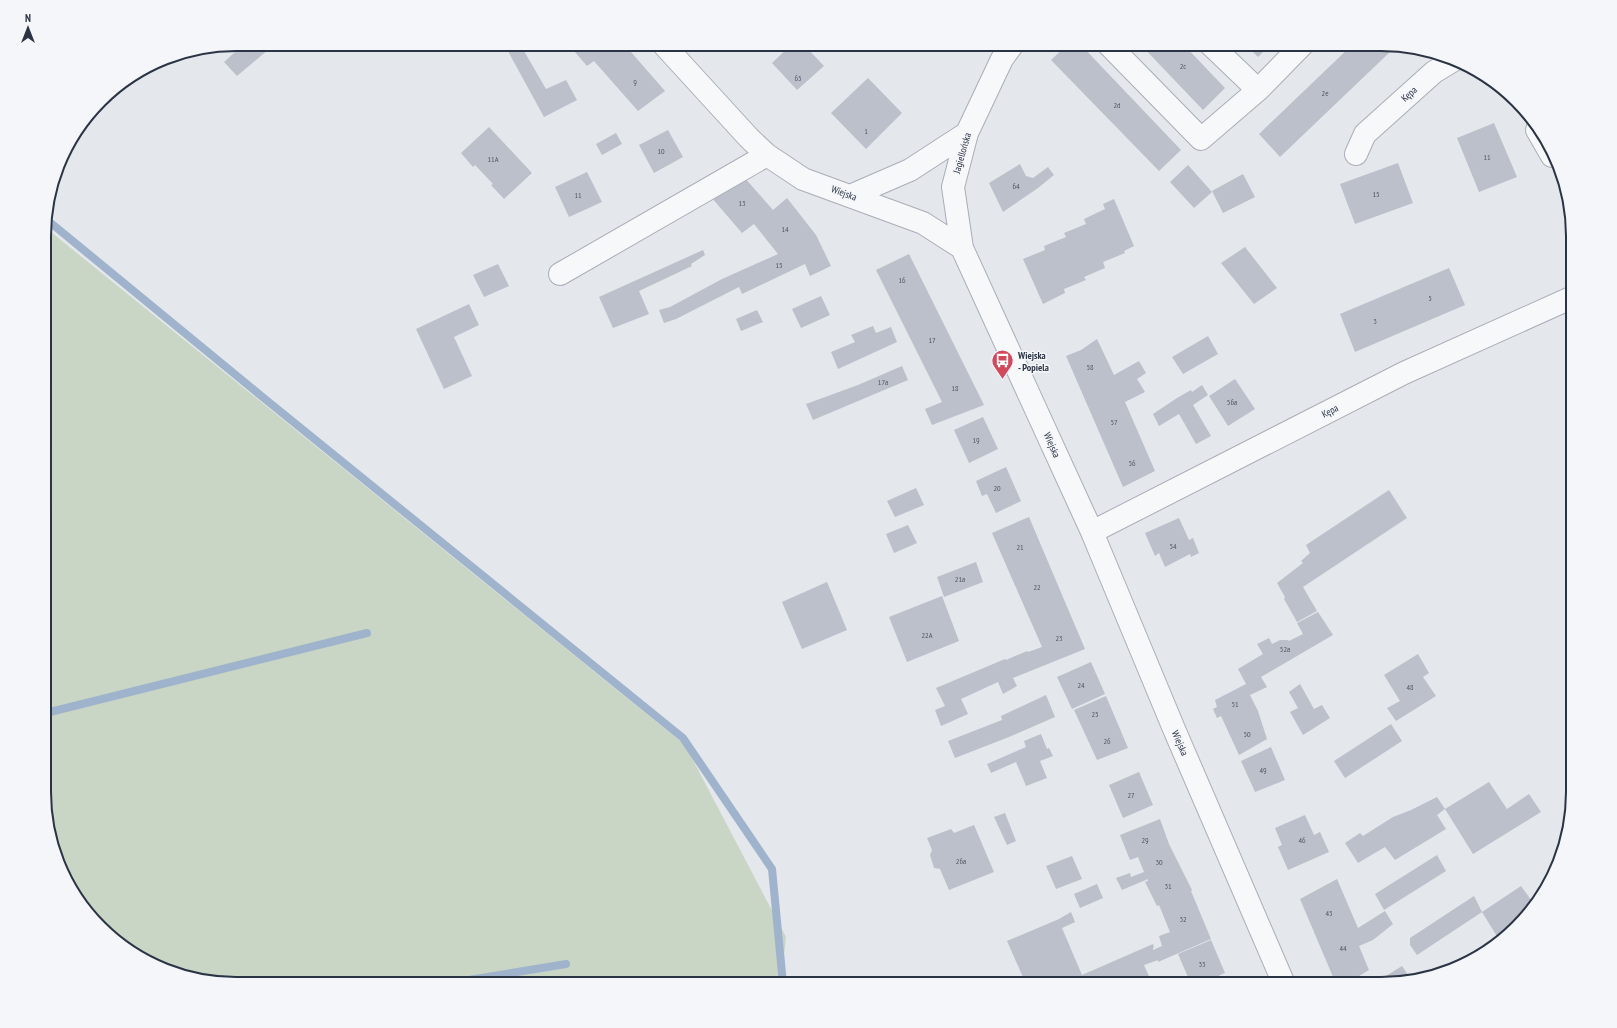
<svg xmlns="http://www.w3.org/2000/svg" width="1617" height="1028" font-family="'PT Sans Narrow',sans-serif">
  <style>
    .green { fill: #c9d6c5 }
    .lines { fill: none; stroke-linecap: round; stroke-linejoin: round }
    .stream { stroke: #9fb4cc; stroke-width: 8 }
    .building { fill: #bbc0ca }
    .street-casing { stroke: #a9aeb7; stroke-width: 24 }
    .street { stroke: #f7f8fa; stroke-width: 22 }
    .labels { text-anchor: middle; dominant-baseline: central; stroke-width: 3; stroke-linejoin: round; paint-order: stroke }
    .number-label { font-size: 8px; fill: #4f5766 }
    .street-label { font-size: 10px; fill: #2b3445; stroke: #f4f6f9 }
    .poi-label { font-size: 10px; font-weight: bold; fill: #2b3445; stroke: #f4f6f9; text-anchor: start }
    .rim { fill: none; stroke: #2b3445; stroke-width: 2 }
  </style>
  <rect width="100%" height="100%" fill="#e4e7ec"/>
  <!-- green -->
  <path class="green" d="M46,228l639,517 101,192 -5,47h-545l-50,-7 -56,-25 -60,-64 -24,-71z"/>
  <g class="lines">
    <!-- stream -->
    <path class="stream" d="M46,219l219,180 418,339 89,131 11,115
      M46,713l321,-80
      M444,984l122,-20"/>
  </g>
  <!-- building -->
  <path class="building" d="M244,44h31l-38,32 -13,-14z
    M504,44h16l26,45 20,-9 11,20 -33,17z
    M568,44h56l41,47 -27,20 -44,-50 -7,5z
    M792,44h11l21,22 -27,24 -25,-27z
    M1068,44h12l101,106 -22,21 -108,-111z
    M1140,44h43l42,44 -22,22z
    M1245,44h26l-13,13z
    M1353,44l33,1 5,6 -111,106 -21,-23z
    M868,78l34,35 -36,36 -35,-36z
    M1494,123l23,54 -38,15 -22,-54z
    M489,127l43,46 -28,26 -13,-14 2,-1 -18,-19 -2,2 -12,-14z
    M668,130l15,27 -29,16 -15,-28z
    M616,133l6,11 -20,11 -6,-11z
    M1398,163l15,40 -58,21 -15,-40z
    M1020,164l6,12 7,2 15,-11 6,8 -16,13 -35,24 -14,-29z
    M1188,165l24,27 -18,16 -24,-26z
    M587,172l15,30 -33,15 -14,-30z
    M1243,174l12,23 -32,16 -11,-22z
    M744,177l29,33 14,-12 29,37 15,31 -21,10 -5,-12 -63,30 -3,-7 -63,32 -12,4 -5,-13 11,-3 52,-28 56,-25 -24,-30 -12,9 -31,-36z
    M1114,199l20,47 -10,5 1,2 -22,9 2,6 -21,9 2,3 -22,9 1,4 -22,11 -20,-45 22,-9 -1,-4 22,-9 -2,-4 22,-9 -2,-5 21,-10 -2,-5z
    M1245,247l32,41 -23,16 -33,-41z
    M703,250l2,5 -14,9 1,2 -53,25 10,23 -36,14 -14,-31z
    M909,254l75,151 -52,20 -7,-16 17,-7 -66,-132z
    M498,264l11,22 -25,11 -11,-22z
    M1449,268l16,37 -110,47 -15,-38z
    M821,296l9,19 -29,13 -9,-19z
    M469,304l10,21 -25,12 18,39 -28,13 -28,-60z
    M757,310l6,12 -22,9 -5,-12z
    M873,326l3,7 15,-6 6,15 -59,27 -7,-17 24,-10 -4,-7z
    M1208,336l10,18 -35,20 -11,-17z
    M1097,339l17,36 25,-14 7,12 -9,6 8,13 -20,10 30,69 -32,16 -57,-131 15,-6z
    M902,366l6,14 -95,40 -7,-16 52,-19z
    M1235,379l20,30 -27,17 -19,-30z
    M1202,385l6,10 -15,10 18,31 -15,8 -17,-30 -20,12 -6,-12 24,-16 14,-8 1,2z
    M983,417l15,32 -29,14 -15,-33z
    M1006,467l15,34 -25,12 -9,-19 -5,2 -6,-15z
    M916,488l8,17 -29,12 -8,-16z
    M1389,490l18,28 -104,69 14,24 -20,11 -13,-23 1,-2 -8,-14 26,-20 -2,-2 9,-8 -4,-8z
    M1029,517l56,132 -72,29 4,8 -14,8 -5,-12 -37,17 7,15 -27,12 -6,-16 10,-4 -9,-18 69,-29 1,1 21,-9 1,1 14,-5 -50,-114z
    M1179,518l10,22 4,-2 6,15 -8,4 -1,-3 -25,13 -6,-14 -4,3 -10,-23z
    M908,525l9,18 -23,10 -8,-19z
    M976,562l7,20 -39,15 -7,-20z
    M827,582l20,48 -45,19 -20,-47z
    M942,596l17,45 -52,21 -18,-45z
    M1318,612l15,23 -72,42 6,10 -17,8 8,16 9,28 -28,16 -18,-39 -4,2 -4,-9 4,-2 -2,-7 31,-16 -8,-15 25,-15 -6,-10 12,-6 3,6 8,-4h8l1,1 14,-7 -6,-11z
    M1418,654l11,19 -6,4 13,19 -40,25 -9,-13 13,-7 -16,-26z
    M1091,662l14,32 -33,15 -15,-32z
    M1300,684l14,25 8,-4 8,13 -27,17 -13,-23 8,-4 -9,-16z
    M1046,695l9,22 -46,20 -54,21 -7,-17 54,-21 -1,-4z
    M1106,696l22,52 -31,12 -23,-50z
    M1391,724l11,17 -57,37 -11,-17z
    M1041,734l6,15 2,-1 4,8 -13,5 7,17 -21,8 -10,-24 -25,11 -4,-9 39,-17 -2,-6z
    M1271,747l14,33 -30,12 -14,-31z
    M1139,772l14,33 -30,13 -14,-33z
    M1489,782l18,27 22,-15 12,18 -68,42 -28,-45 -8,6 9,14 -51,31 -10,-13 -27,16 -13,-20 15,-10 3,3 30,-19 18,-7 26,-13 8,12z
    M1005,813l11,28 -9,4 -13,-28z
    M1305,815l9,20 6,-3 9,20 -41,18 -10,-23 4,-2 -7,-17z
    M1160,819l9,25 23,46 -1,1 20,48 -53,23v-2l-14,5 8,18 -3,1h-123l-19,-43 52,-22 12,-7 4,10 -13,6 20,47 71,-31 1,3 -1,1v2l9,-4 -3,-10 11,-4 -11,-27 -2,1 -12,-24 3,-1v-2l-26,11 -6,-12 14,-5 1,4 13,-5 -6,-15 -8,3 -10,-25z
    M974,825l20,47 -45,18 -9,-21 -6,-1 -4,-13 2,-5 -5,-12 24,-9 3,4z
    M1437,855l9,16 -62,39 -9,-16z
    M1072,856l10,23 -26,10 -10,-23z
    M1557,865l-6,13 -4,-6z
    M1337,879l21,49 27,-17 8,13 -20,16 -14,6 10,24 -23,14h-10l-36,-85z
    M1097,884l6,14 -23,10 -6,-14z
    M1521,886l13,18 -36,34 -16,-26z
    M1474,896l8,16 -65,43 -7,-10v-7z
    M1211,940l14,33 -25,11h-9l-13,-30z
    M1402,966l8,12 -17,6h-20z"/>
  <g class="lines">
    <defs>
      <path id="street" d="M663,44l86,94 18,17 36,24 120,44 39,25 130,284 82,197 110,255
        M1108,44l93,95 57,-49 45,-46
        M1210,44l48,46
        M1537,130l15,26
        M1356,154l9,-20 69,-62 20,-12
        M850,196l60,-26 57,-37
        M962,248l-9,-61 14,-54 35,-74 11,-15
        M560,274l207,-119
        M1092,532l312,-159 169,-76"/>
    </defs>
    <!-- street casing -->
    <use href="#street" class="street-casing"/>
    <!-- street -->
    <use href="#street" class="street"/>
  </g>
  <!-- icons -->
  <defs>
    <symbol id="bus-pin" viewBox="-11 -11 22 30"><path d="M0 17L-7.5 6A9.5 9.5 0 1 1 7.5 6Z" fill="#d1495b" stroke="#f4f6f9"/><path d="M-5-6H5V4H4V6H2V4H-2V6H-4V4H-5ZM-3.5-4V0h7V-4ZM-3.5 1.2v1.5H-2V1.2ZM2 1.2v1.5H3.5V1.2Z" fill="#fff"/></symbol>
  </defs>
  <g fill-rule="evenodd">
    <use href="#bus-pin" x="990" y="348" width="25" height="34"/>
  </g>
  <g class="labels">
    <!-- number labels -->
    <g class="number-label">
      <text x="1183" y="66">2c</text>
      <text x="798" y="78">65</text>
      <text x="635" y="82">9</text>
      <text x="1325" y="93">2e</text>
      <text x="1117" y="105">2d</text>
      <text x="866" y="131">1</text>
      <text x="661" y="151">10</text>
      <text x="1487" y="157">11</text>
      <text x="493" y="159">11A</text>
      <text x="1016" y="186">64</text>
      <text x="1376" y="194">15</text>
      <text x="578" y="195">11</text>
      <text x="742" y="203">13</text>
      <text x="785" y="229">14</text>
      <text x="779" y="265">15</text>
      <text x="902" y="280">16</text>
      <text x="1430" y="298">5</text>
      <text x="1375" y="321">3</text>
      <text x="932" y="340">17</text>
      <text x="1090" y="367">58</text>
      <text x="883" y="382">17a</text>
      <text x="955" y="388">18</text>
      <text x="1232" y="402">56a</text>
      <text x="1114" y="422">57</text>
      <text x="976" y="440">19</text>
      <text x="1132" y="463">56</text>
      <text x="997" y="488">20</text>
      <text x="1173" y="546">54</text>
      <text x="1020" y="547">21</text>
      <text x="960" y="579">21a</text>
      <text x="1037" y="587">22</text>
      <text x="927" y="635">22A</text>
      <text x="1059" y="638">23</text>
      <text x="1285" y="649">52a</text>
      <text x="1081" y="685">24</text>
      <text x="1410" y="687">48</text>
      <text x="1235" y="704">51</text>
      <text x="1095" y="714">25</text>
      <text x="1247" y="734">50</text>
      <text x="1107" y="741">26</text>
      <text x="1263" y="770">49</text>
      <text x="1131" y="795">27</text>
      <text x="1145" y="840">29</text>
      <text x="1302" y="840">46</text>
      <text x="961" y="861">26a</text>
      <text x="1159" y="862">30</text>
      <text x="1168" y="886">31</text>
      <text x="1329" y="913">45</text>
      <text x="1183" y="919">32</text>
      <text x="1343" y="948">44</text>
      <text x="1202" y="964">33</text>
    </g>
    <!-- street labels -->
    <g class="street-label">
      <text transform="translate(1409 94) rotate(-42)">Kępa</text>
      <text transform="translate(962 153) rotate(-74)">Jagiellońska</text>
      <text transform="translate(844 193) rotate(20)">Wiejska</text>
      <text transform="translate(1330 411) rotate(-27)">Kępa</text>
      <text transform="translate(1052 445) rotate(66)">Wiejska</text>
      <text transform="translate(1180 743) rotate(67)">Wiejska</text>
    </g>
    <!-- poi labels -->
    <g class="poi-label">
      <text x="1018" y="355">Wiejska<tspan x="1018" dy="12">- Popiela</tspan></text>
    </g>
  </g>
  <!-- crop -->
  <path d="M0 0H1617V1028H0ZM236 51H1381A185 185 0 0 1 1566 236V792A185 185 0 0 1 1381 977H236A185 185 0 0 1 51 792V236A185 185 0 0 1 236 51Z" fill="#f4f6f9" fill-rule="evenodd"/>
  <path class="rim" d="M236 51H1381A185 185 0 0 1 1566 236V792A185 185 0 0 1 1381 977H236A185 185 0 0 1 51 792V236A185 185 0 0 1 236 51Z"/>
  <!-- north arrow -->
  <g transform="translate(28 28)" stroke="#f4f6f9" stroke-width="3" paint-order="stroke">
  <path d="M0-3L7 15L0 10L-7 15Z" fill="#2b3445"/>
  <text y="-6" font-size="11" font-weight="bold" text-anchor="middle" fill="#2b3445">N</text>
  </g>
</svg>
